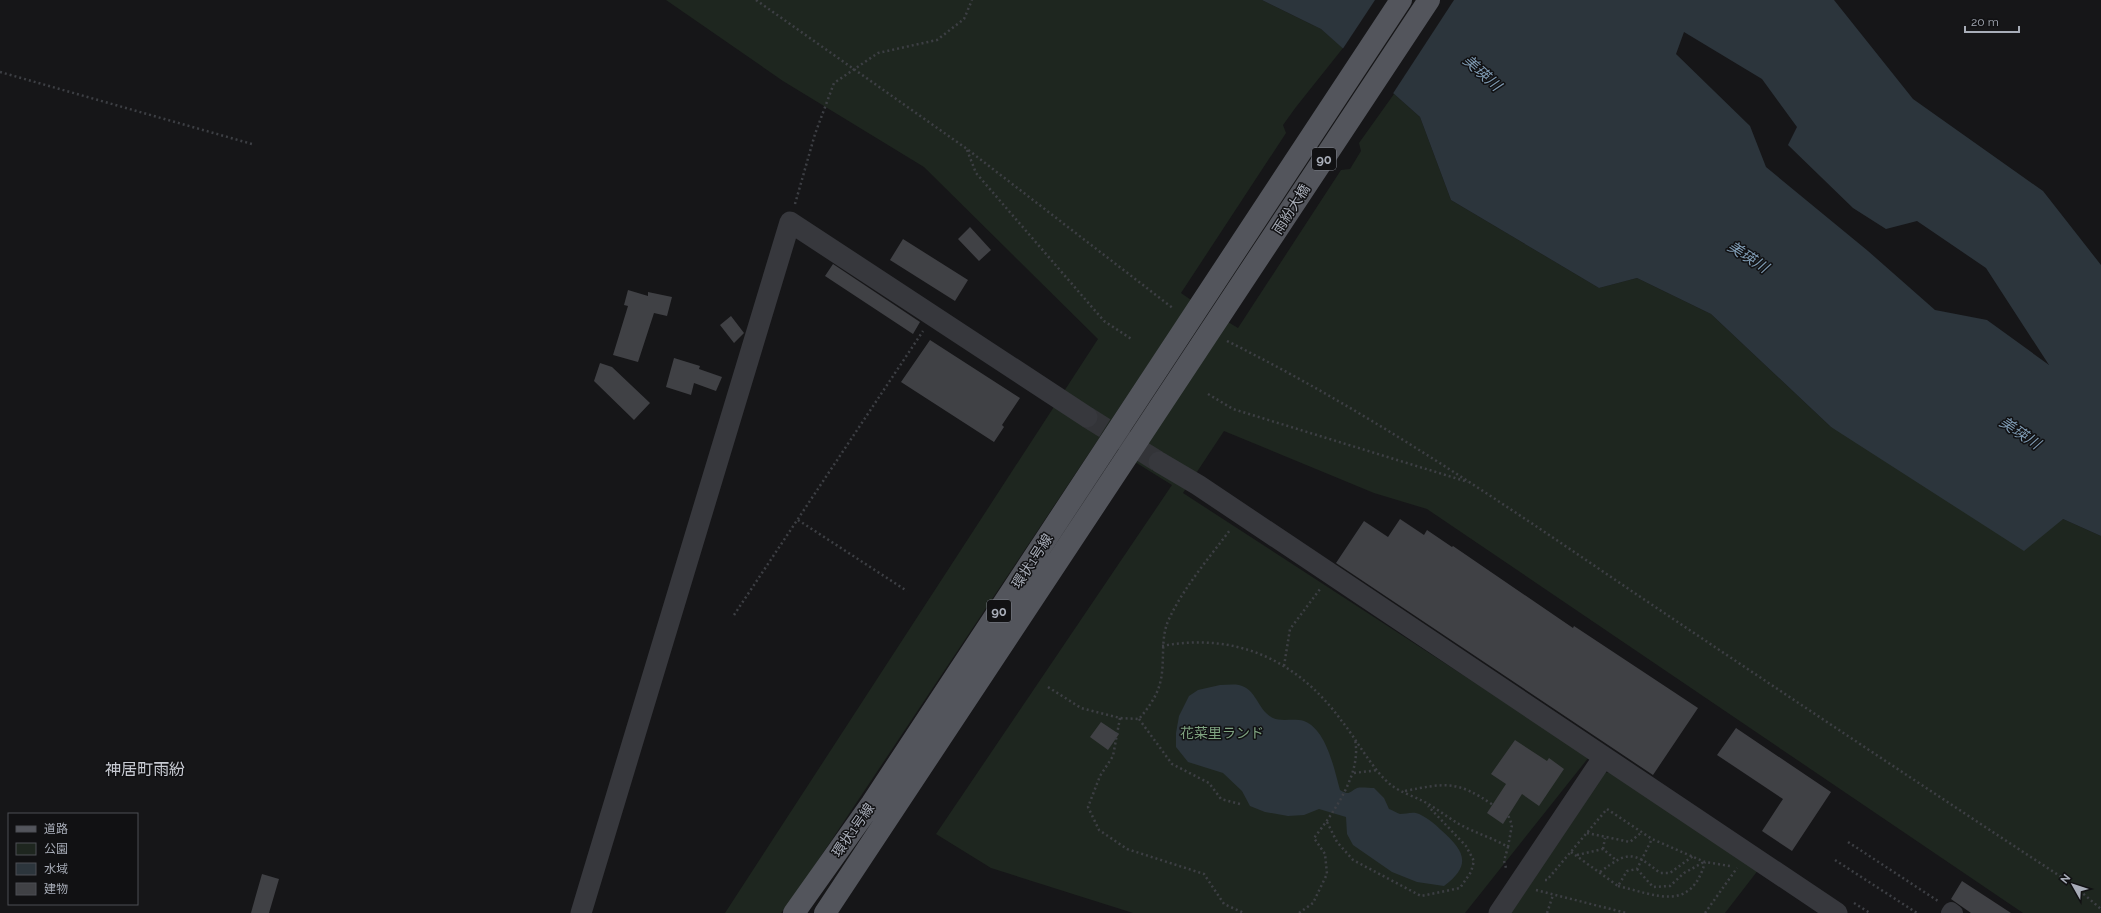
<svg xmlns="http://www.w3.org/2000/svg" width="2101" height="913" font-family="Raleway,'Noto Sans JP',sans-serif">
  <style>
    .green { fill: #1e261f }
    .water { fill: #2c353c; fill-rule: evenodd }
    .pier { fill: #161618 }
    .building { fill: #404145 }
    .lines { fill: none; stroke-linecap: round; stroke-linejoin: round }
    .minor-tunnel { stroke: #333438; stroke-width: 21; stroke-dasharray: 21 10; stroke-linecap: butt }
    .path { stroke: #3d3f44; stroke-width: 2.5; stroke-dasharray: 2 3; stroke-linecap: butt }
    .pedestrian { stroke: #37383d; stroke-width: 16 }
    .minor { stroke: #37383d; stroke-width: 21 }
    .primary { stroke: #53555c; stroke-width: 22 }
    .labels { text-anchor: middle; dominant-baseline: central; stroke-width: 3; stroke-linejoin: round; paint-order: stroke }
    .shield { fill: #111113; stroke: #7b7e86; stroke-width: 1 }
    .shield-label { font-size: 13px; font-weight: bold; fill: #a8adb8 }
    .street-label { font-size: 14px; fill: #a8adb8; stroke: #111113 }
    .park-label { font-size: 14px; fill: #7fa381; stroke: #111113 }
    .water-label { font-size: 15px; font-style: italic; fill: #7f9bb3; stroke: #111113 }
    .quarter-label { font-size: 16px; fill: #c9ccd4; stroke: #111113 }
  </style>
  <rect width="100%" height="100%" fill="#161618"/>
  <!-- green -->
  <path class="green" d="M666,0h596l59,29 22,19 -47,59 -13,18 3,8 -105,160 10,7 -398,598 -12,15h-56l373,-574 -174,-172 -141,-86z
    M1394,94l26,23 31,83 148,88 38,-10 74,36 120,113 232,92 38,17v377h-78l-596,-404 -53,-16 -150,-62 -41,62 406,264 -124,156h-332l-142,-45 -55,-34 236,-349 -37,-23 93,-140 10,6 103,-158 9,-1 11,-18 -2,-8z
    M1614,772l145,97 -34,44h-220l95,-140z"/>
  <!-- water -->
  <path class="water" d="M1262,0h572l79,99 130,92 58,74v271l-38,-17 -39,32 -193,-124 -120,-113 -74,-36 -38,10 -148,-88 -31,-83 -99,-88zM1684,32l78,47 35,48 -9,18 65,63 33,21 31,-8 69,47 63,97 -62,-45 -52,-10 -67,-59 -102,-84 -16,-41 -74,-72z
    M1220,685c6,0 13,-1 19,0 18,4 18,25 34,33 8,4 21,0 31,3 23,9 30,48 36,69 10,6 9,2 17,-2 4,-1 12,0 17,0l10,10 5,11c3,1 8,4 11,5 5,0 11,-2 16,-1 8,2 19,11 25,17 24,21 31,35 3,56l-27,-4 -25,-10 -39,-27 -6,-11 -1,-17 -27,-8 -15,6 -16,1 -23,-4 -15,-6 -8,-15 -19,-18 -35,-11 -12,-15v-14l3,-17 10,-20 9,-6z"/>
  <!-- pier -->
  <path class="pier" d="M1375,0h79l-62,95 -50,-45z"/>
  <!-- building -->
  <path class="building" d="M970,227l21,23 -12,11 -21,-22z
    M903,239l65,41 -13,21 -65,-41z
    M833,264l87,58 -7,12 -88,-58z
    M628,290l20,6v-4l24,5 -5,19 -13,-3 -16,49 -25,-7 15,-49 -4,-1z
    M731,316l13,17 -10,10 -14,-18z
    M930,340l90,58 -18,27 2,2 -10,15 -93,-60z
    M674,358l26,8 -1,3 23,8 -6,14 -22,-8 -3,12 -25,-8z
    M600,363l12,4 38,36 -16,17 -40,-39z
    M1400,519l24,16 3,-5 25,17 1,-1 120,82 1,-2 124,82 -45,67 -317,-212 28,-42 24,16z
    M1101,722l18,12 -11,16 -18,-13z
    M1736,728l95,64 -39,59 -30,-20 21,-32 -66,-44z
    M1515,740l32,21 2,-3 15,11 -25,37 -17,-12 -19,30 -16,-11 19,-29 -15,-10z
    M262,874l17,5 -10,34h-18z
    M1962,881l49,32h-40l-20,-14z"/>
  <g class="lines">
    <!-- minor-tunnel -->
    <path class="minor-tunnel" d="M1087,417l72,45"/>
    <!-- path -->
    <path class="path" d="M756,0l211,149 207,160
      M0,72l252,72
      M967,150l9,23 128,148 29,19
      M795,204l20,-70 19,-51 44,-30 59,-13 27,-21 8,-19
      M1227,341c145,72 278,164 412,255 144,97 288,193 433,288l29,25
      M1208,394l25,15 235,73
      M798,520l109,71
      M734,615l189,-284
      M1162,646c74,-14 135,14 179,74 14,17 33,52 50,65 9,7 22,11 32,16 13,7 24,16 36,23 16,9 34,14 49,23l-4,14 2,7
      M1284,666l6,-37 30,-40
      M1048,687l33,21 39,10 19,1c10,-12 19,-24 22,-40 4,-20 -1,-41 8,-60 15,-32 40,-61 61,-89
      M1120,718l-7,38 -13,20 -12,31 11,23 28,19 77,25 20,30 20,9
      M1139,719l33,45 37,19 12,16 19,5
      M1354,773l24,-3
      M1405,791c40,-8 52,-11 88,14
      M1327,822l10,20 16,18 68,36 39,-8 11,-16 3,-11 -8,-15 -38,-40
      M1587,833l43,9 12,-10
      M1848,842l90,59
      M1508,847l4,-22 -4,-10
      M1603,849l2,-11
      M1571,852l47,34 9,-15 10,-2 15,-30
      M1577,855l26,-6 13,11
      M1835,860l82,53
      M1637,869l16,18 17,-1 14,-13 20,-11
      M1600,872c28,-21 33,-21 60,1h10l23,-17
      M1545,880h2l60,-71 45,30 53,23 25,4
      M1618,886c38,9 73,27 87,-24
      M1536,890l90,23
      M1854,903l16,10
      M1299,913l14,-10 14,-29 -2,-20 -11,-16c20,-26 48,-65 41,-98
      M1547,913l6,-18
      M1705,913l32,-45"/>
    <!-- pedestrian -->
    <path class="pedestrian" d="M1949,913l2,-3 4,3"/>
    <!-- minor -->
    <path class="minor" d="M1159,462l39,23 639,428
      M581,913l209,-691 297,195
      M1499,913l104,-155"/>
    <!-- primary -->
    <path class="primary" d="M794,913l78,-110 529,-803
      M825,913l604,-913"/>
  </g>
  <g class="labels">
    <!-- shield labels -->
    <g class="shield">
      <rect x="1312" y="148" width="24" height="22" rx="3"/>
      <rect x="987" y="600" width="24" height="22" rx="3"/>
    </g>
    <g class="shield-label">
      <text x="1324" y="159">90</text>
      <text x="999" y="611">90</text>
    </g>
    <!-- street labels -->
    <g class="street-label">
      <text transform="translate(1291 209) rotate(-57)">雨紛大橋</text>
      <text transform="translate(1032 561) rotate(-57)">環状1号線</text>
      <text transform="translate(853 830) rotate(-55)">環状1号線</text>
    </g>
    <!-- park labels -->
    <g class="park-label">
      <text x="1222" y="733">花菜里ランド</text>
    </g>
    <!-- water labels -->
    <g class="water-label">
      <text transform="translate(1482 73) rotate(42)">美瑛川</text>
      <text transform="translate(1748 257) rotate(33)">美瑛川</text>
      <text transform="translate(2020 433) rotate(34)">美瑛川</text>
    </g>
    <!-- quarter labels -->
    <g class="quarter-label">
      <text x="145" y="769">神居町雨紛</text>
    </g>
  </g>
  <!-- legend -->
  <rect x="8" y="813" width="130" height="92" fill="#111113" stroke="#4d4f55"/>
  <rect x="16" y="826" width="20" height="6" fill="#53555c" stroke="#4d4f55"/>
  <text x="44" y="833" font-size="12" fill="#a8adb8">道路</text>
  <rect x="16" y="843" width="20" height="12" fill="#1e261f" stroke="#4d4f55"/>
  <text x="44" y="853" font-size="12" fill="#a8adb8">公園</text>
  <rect x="16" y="863" width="20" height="12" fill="#2c353c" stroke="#4d4f55"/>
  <text x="44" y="873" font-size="12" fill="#a8adb8">水域</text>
  <rect x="16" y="883" width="20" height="12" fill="#404145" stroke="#4d4f55"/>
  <text x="44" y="893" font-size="12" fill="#a8adb8">建物</text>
  <!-- north arrow -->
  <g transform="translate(2073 885) rotate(309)" stroke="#111113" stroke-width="3" paint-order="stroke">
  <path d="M0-3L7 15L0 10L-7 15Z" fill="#a8adb8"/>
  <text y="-6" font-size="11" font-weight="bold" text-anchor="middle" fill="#a8adb8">N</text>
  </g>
  <!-- scale -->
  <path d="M1965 26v6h54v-6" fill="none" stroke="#a8adb8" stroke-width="2"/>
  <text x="1971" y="26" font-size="12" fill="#a8adb8" stroke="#111113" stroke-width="3" paint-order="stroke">20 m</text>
</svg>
